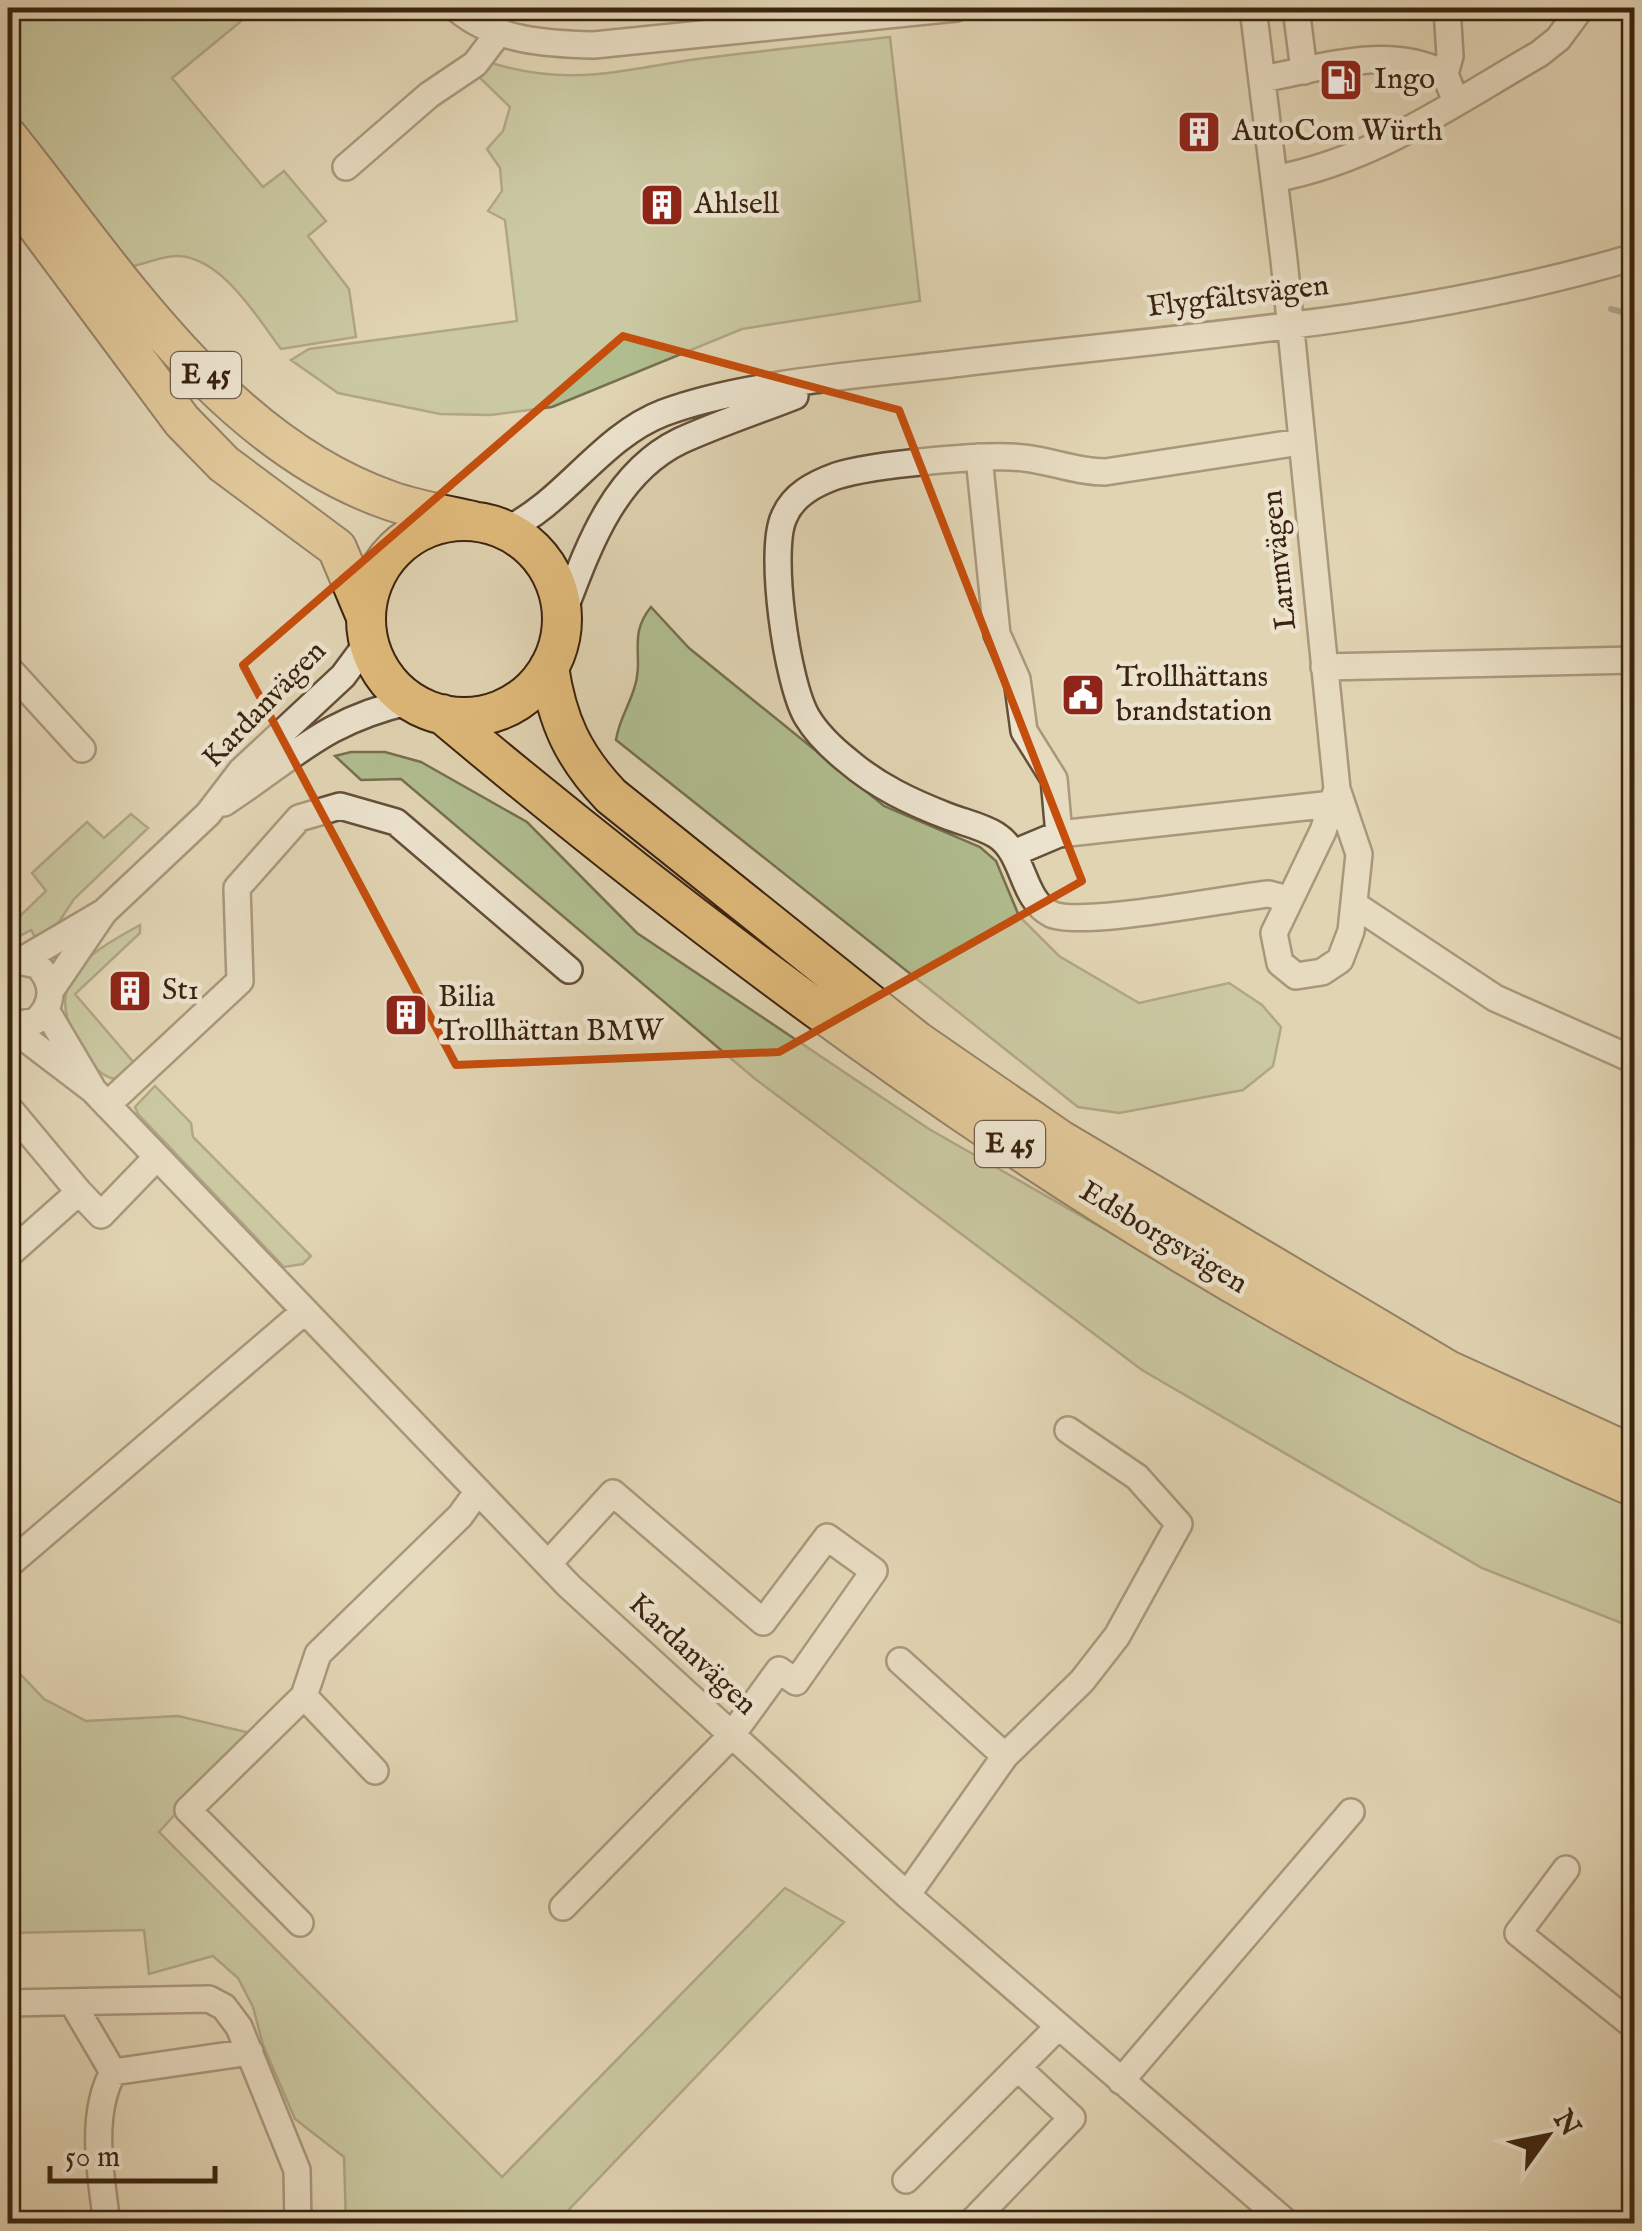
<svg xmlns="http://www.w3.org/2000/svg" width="1642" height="2231" font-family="'IM FELL English',serif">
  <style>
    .green { fill: #b0bd8f; stroke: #76704f; stroke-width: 2.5 }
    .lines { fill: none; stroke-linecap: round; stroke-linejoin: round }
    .stream { stroke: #727b73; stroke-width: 6 }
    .minor-casing { stroke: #644f38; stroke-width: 30 }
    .highway-casing { stroke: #3b230f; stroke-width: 42 }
    .minor { stroke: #ece3ce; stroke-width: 25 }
    .highway { stroke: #e0ba7a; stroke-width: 38 }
    .marked { fill: none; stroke: #c54e0d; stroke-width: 8; stroke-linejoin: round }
    .labels { text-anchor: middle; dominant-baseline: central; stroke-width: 9; stroke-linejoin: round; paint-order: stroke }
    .shield { fill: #ece3ce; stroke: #705d48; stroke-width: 2.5 }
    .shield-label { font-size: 28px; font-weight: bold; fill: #3b230f }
    .poi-label { font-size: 30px; fill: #3b230f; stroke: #ece3ce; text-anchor: start }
    .street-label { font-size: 30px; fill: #3b230f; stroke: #ece3ce }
  </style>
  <rect width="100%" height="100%" fill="#e1d4b3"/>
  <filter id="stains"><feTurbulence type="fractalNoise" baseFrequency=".002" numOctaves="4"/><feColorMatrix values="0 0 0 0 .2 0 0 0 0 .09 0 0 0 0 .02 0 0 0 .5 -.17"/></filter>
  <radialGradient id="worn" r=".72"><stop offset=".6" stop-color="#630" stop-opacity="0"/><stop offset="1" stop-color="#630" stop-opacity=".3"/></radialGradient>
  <!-- green -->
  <path class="green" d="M8,8h249l-85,70 91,109 21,-16 42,50 -18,15 41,53 7,48 -75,12c-24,-32 -58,-90 -102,-93 -14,-1 -32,7 -46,10l-125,-157z
    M890,37l30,264 -178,28 -190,78 -62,8 -50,-1 -102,-21 -47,-33 18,-11 208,-28 -12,-101 -17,-9 14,-20 -2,-23 -13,-19 16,-18 7,-24 -35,-34 10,-12c86,28 136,8 220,-3 62,-8 123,-14 185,-21z
    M651,607l38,41 195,158 96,41 16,14 23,55 40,40 80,47 90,-20 33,22 19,22 -8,39 -30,24 -124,23 -41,-6 -462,-367c3,-20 12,-32 18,-51 11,-32 -7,-53 17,-82z
    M351,752h34l36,10 106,60 110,111 292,196 474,271 231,103v125l-152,-60 -340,-198 -388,-292 -353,-299 -40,1 -26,-24z
    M131,814l17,14 -74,71 -19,29 -18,12 -6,-10 -13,7 -10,-1v-19l10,1 28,-27 -14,-18 55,-51 17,16z
    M140,925v8l-65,61 60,70 -21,15c-17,-5 -22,-16 -32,-31 -44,-65 5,-94 58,-123z
    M155,1086l36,37 2,14 118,119 -8,8 -19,3 -146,-153 -3,-7z
    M8,1661l36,38 42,22 92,-5 72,17 -91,99 343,345 283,-289 59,34 -288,301h-210l-2,-66 -49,-38 -32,-74 -10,-38 -15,-29 -25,-22 -64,18 -5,-44 -136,3z"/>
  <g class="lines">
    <!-- stream -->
    <path class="stream" d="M1611,309l23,6"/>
    <defs>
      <path id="minor" d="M456,8c38,33 91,36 138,37l362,-37
        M1253,8l31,252 53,529 22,65 -8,77 -11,29 -18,12 -26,4 -16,-13 -6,-30 49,-102 14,-42
        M1296,8l8,63
        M1445,74l5,-18 -3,-48
        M1262,79c61,-11 126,-35 183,-5l11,28
        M346,167l83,-72 46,-31 25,-33
        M1274,179c101,-19 178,-75 265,-125l19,-15 23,-31
        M979,457l18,177 20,45 7,52 30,48 5,55
        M506,530c59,-28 95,-93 157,-117 82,-31 209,-39 298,-50 225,-27 456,-41 673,-106
        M562,616c25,-65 50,-142 118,-175 37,-17 77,-30 115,-45
        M1324,667l310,-7
        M8,668l74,81
        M224,803c72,-47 99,-82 187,-102
        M1014,853l45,-19 273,-30
        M1288,899l-19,-5c-40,4 -189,34 -218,20 -30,-15 -26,-61 -55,-79 -14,-9 -34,-13 -49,-19 -36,-14 -70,-30 -99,-55 -15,-12 -31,-27 -41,-44 -20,-33 -39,-166 -23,-200 9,-22 30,-33 52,-41 34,-11 152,-23 188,-18 28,3 52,14 81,14l195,-30
        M1355,905l140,93 139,62
        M8,959l29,6c18,18 17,39 -1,56l-28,5
        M24,959l80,-47
        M51,990l53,-78 104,-98 33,-43 102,-95 26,-35
        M46,1010l45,76
        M9,1026l84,64 476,496 338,309 381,329
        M107,1105l133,-124 -3,-93 62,-70 41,-12 56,16 173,148
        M8,1107l71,85 -71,63
        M79,1192l22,23 56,-58
        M548,1564l65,-71 150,129 64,-85 47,34 -78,111 -17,-12 -48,66 -168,171
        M8,1565l297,-254
        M900,1661l105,95 -98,139
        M304,1696l71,75
        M1005,1756l77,-75 35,-45 62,-112 -42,-47 -69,-47
        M1566,1869l-48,64 116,93
        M300,1923l-112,-113 116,-114 14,-42 142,-138 18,-25
        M72,2002l41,70 137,-20
        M8,2003l201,-4 15,8 15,20 58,143 1,54
        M1121,2081l230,-269
        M906,2180l152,-153
        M107,2224c-6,-48 -18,-108 6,-152
        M970,2224l102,-106 -54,-50"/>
      <path id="highway" d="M8,137c106,132 214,306 383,364 26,9 55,14 82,20
        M8,187l174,234 42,43 113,84 29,69
        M366 619a98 98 0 1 1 196 0a98 98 0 1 1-196 0Z
        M549,667c8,54 24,89 62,129l306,245 142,98 389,231 186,85
        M442,714c363,304 755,586 1192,773"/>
    </defs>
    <!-- minor casing -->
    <use href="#minor" class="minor-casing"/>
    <!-- highway casing -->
    <use href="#highway" class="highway-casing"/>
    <!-- minor -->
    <use href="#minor" class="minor"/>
    <!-- highway -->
    <use href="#highway" class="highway"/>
  </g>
  <!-- marked area -->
  <path d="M0 0H1642V2231H0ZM623,336l276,74 183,471 -303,171 -323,13 -213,-400z" fill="#e1d4b3" fill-opacity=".55" fill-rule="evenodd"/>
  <path class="marked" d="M623,336l276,74 183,471 -303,171 -323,13 -213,-400z"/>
  <!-- icons -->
  <defs>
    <symbol id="fuel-square" viewBox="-11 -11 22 22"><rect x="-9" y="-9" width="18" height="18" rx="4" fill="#8f2418" stroke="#ece3ce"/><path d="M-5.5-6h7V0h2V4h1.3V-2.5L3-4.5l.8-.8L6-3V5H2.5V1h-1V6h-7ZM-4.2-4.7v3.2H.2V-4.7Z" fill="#fff"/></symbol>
    <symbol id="building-square" viewBox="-11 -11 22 22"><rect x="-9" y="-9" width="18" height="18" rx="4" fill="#8f2418" stroke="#ece3ce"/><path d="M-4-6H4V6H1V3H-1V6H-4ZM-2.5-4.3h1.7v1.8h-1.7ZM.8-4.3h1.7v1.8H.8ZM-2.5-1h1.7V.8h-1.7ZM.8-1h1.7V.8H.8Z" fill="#fff"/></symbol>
    <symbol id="civic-square" viewBox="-11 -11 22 22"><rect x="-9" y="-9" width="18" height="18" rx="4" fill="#8f2418" stroke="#ece3ce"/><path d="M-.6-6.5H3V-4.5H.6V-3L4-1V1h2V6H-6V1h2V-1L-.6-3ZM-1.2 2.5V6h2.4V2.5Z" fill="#fff"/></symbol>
  </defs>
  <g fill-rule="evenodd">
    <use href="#fuel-square" x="1316" y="55" width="50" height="50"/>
    <use href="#building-square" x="1174" y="107" width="50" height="50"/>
    <use href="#building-square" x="637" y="180" width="50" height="50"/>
    <use href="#civic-square" x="1058" y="670" width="50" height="50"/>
    <use href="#building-square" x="105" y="966" width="50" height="50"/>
    <use href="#building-square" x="381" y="990" width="50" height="50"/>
  </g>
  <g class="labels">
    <!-- shield labels -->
    <g class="shield">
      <rect x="171" y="352" width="70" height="46" rx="8"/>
      <rect x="975" y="1121" width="70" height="46" rx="8"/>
    </g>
    <g class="shield-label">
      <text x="206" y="375">E 45</text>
      <text x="1010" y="1144">E 45</text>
    </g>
    <!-- poi labels -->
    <g class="poi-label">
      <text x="1374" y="80">Ingo</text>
      <text x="1232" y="132">AutoCom Würth</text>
      <text x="694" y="205">Ahlsell</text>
      <text x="1116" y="678">Trollhättans<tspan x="1116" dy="34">brandstation</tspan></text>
      <text x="162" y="991">St1</text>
      <text x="438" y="998">Bilia<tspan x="438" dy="34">Trollhättan BMW</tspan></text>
    </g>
    <!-- street labels -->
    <g class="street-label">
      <text transform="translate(1238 297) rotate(-7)">Flygfältsvägen</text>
      <text transform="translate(1280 560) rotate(-96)">Larmvägen</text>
      <text transform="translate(265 705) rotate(-46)">Kardanvägen</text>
      <text transform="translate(1163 1238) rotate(31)">Edsborgsvägen</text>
      <text transform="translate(692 1655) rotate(43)">Kardanvägen</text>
    </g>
  </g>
  <!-- margin -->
  <rect width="1642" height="2231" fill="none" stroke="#e1d4b3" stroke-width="40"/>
  <rect x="10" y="10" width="1622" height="2211" fill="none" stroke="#3b230f" stroke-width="5"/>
  <rect x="20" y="20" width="1602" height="2191" fill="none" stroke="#3b230f" stroke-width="2.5"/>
  <!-- north arrow -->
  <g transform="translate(1547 2136) rotate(57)" stroke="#ece3ce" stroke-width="8" paint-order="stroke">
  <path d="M0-8L18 38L0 25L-18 38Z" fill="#3b230f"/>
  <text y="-15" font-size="28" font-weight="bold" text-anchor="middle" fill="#3b230f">N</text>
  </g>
  <!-- scale -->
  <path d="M50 2166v15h165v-15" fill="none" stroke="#3b230f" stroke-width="5"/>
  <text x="65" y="2166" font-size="30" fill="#3b230f" stroke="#ece3ce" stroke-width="8" paint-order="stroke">50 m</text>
  <rect width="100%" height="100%" filter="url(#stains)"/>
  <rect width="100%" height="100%" fill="url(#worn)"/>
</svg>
